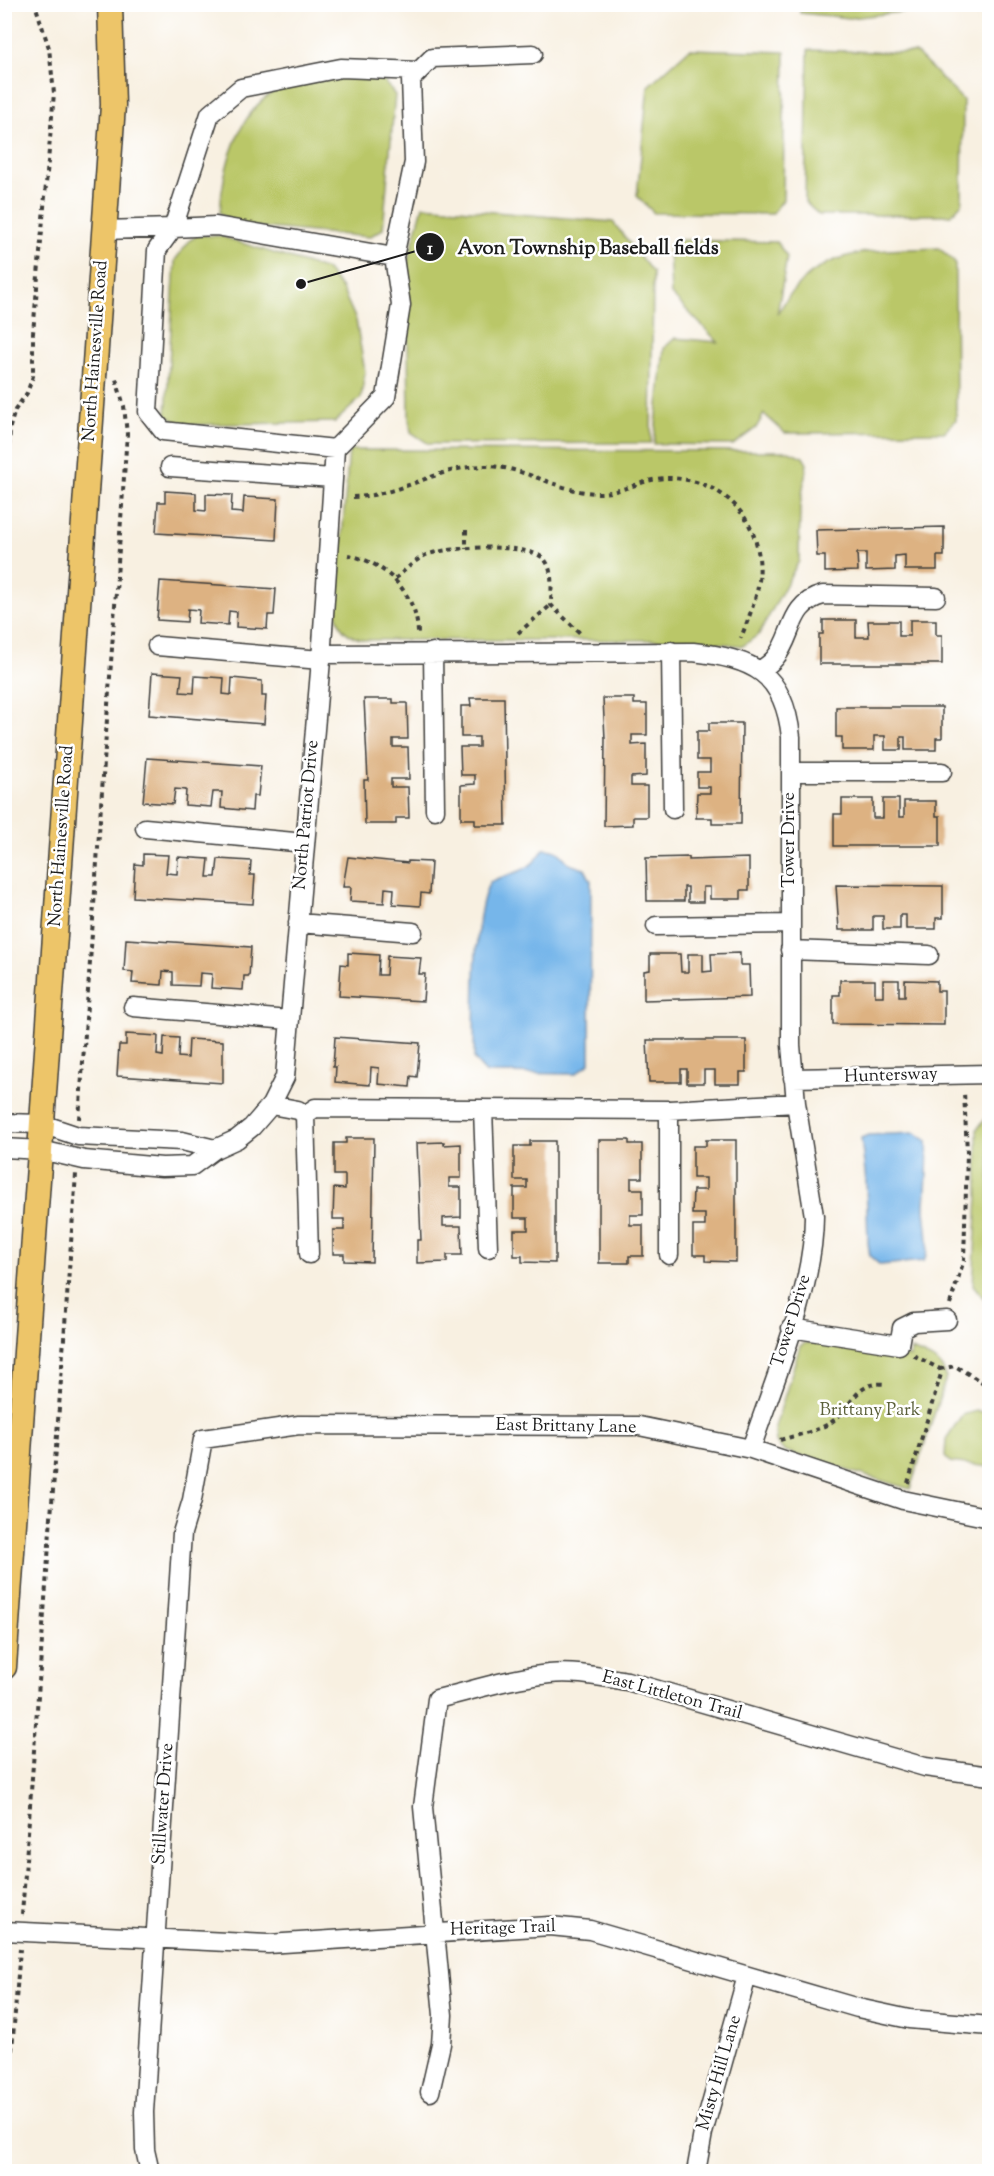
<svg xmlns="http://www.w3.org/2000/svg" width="994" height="2176" font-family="'Sorts Mill Goudy',serif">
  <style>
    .green { fill: #bac768; stroke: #6b7242; stroke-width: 1.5 }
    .water { fill: #76b6ea; stroke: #496983; stroke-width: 1.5 }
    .building { fill: #ddb282 }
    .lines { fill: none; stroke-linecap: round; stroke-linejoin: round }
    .minor-casing { stroke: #3d3c3a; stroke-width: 21 }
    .major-casing { stroke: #3d3c3a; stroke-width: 27 }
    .path { stroke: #3d3c3a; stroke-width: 4; stroke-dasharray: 4.5 4.5; stroke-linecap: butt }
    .minor { stroke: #fff; stroke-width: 18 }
    .major { stroke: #edc569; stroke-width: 24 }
    .labels { text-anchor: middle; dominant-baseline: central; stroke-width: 5; stroke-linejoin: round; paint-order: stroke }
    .street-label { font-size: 18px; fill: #1c1c1c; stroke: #fff }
    .park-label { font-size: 18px; fill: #5b603a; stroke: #fff }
    .leader { fill: none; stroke: #1c1c1c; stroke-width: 2 }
    .callout-dot { fill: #1c1c1c; stroke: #fff; stroke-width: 2 }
    .mark-label { font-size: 18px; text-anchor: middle; font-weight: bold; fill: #fff }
    .callout-label { font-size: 20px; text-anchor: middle; font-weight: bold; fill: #1c1c1c; stroke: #fff; stroke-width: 5; stroke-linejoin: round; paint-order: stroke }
  </style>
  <rect width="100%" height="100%" fill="#fff"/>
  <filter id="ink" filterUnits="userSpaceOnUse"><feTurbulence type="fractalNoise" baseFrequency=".0167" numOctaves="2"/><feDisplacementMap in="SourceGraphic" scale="12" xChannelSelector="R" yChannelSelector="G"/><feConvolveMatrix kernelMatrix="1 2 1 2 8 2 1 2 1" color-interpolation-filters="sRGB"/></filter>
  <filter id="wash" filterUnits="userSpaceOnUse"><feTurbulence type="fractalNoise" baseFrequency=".008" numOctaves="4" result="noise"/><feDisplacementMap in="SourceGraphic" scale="24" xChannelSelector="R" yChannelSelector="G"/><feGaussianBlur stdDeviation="1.35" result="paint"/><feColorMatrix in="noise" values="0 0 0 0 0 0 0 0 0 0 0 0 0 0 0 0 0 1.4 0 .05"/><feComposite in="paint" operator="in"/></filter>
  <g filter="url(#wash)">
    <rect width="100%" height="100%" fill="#f8f0e1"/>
    <!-- green -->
    <path class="green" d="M800,5v-1l161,1 -111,13 -50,-5z
      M689,49l96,3 -2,148 -11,14 -118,-1 -17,-17 11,-110z
      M808,50l108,3 47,47 -1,103 -11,12h-132l-14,-13z
      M342,76l39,1 14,18 -12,134 -14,8 -135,-12 -14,-12c2,-44 18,-107 63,-126 17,-8 41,-8 59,-11z
      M423,206l190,16 40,51 -2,170 -222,1 -18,-12 -2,-13 -2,-155z
      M198,235l22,1 107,34 15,19 14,31 9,52 -4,26 -26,24 -153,3 -16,-10 9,-155 15,-20z
      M675,240l102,2 10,15 -10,58c37,-70 93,-64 162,-67l16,14 1,158 -12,12 -159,1 -21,-19 -8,14 -23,17 -79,-1 10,-96 11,-10 43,4 -47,-48 -2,-48z
      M349,450l440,1 14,6 4,7 -7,43 -1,54 -40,73 -16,12 -50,-6h-329c-17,-4 -24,-10 -28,-27z
      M989,1115h1l-1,190 -16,-20 5,-90 -1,-66z
      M828,1342l82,15 2,-7c15,7 31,10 34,28l-36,111 -108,-32 -19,-7 -7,-8 -1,-15 25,-81 5,-3z
      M977,1411l12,2v54l-39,-5 -5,-5 1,-18 16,-24z"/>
    <!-- water -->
    <path class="water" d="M544,849c13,0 18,5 25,15l16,5 6,12 -1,182 -15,11 -89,-1 -12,-14c1,-41 -3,-144 16,-177 24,-12 37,-6 54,-33z
      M915,1133l12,8c2,21 -1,43 -2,65 0,18 7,39 -1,55l-44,4 -10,-9 -2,-13 -2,-61 -5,-44 7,-3z"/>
    <g id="blocks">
      <!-- building -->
      <path class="building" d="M165,491l31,2v17l10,1v-17l26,1 -1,17 12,1 1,-16 34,2 -2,41 -120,-7 2,-31h7z
        M944,527v29h-7v14h-32v-15l-10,1v14l-29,1v-18h-9l1,18 -33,1v-16h-8l-1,-26z
        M160,581l116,8 -2,26h-6l-1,14 -31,-2 1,-15 -8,-1 -1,14 -30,-2 1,-13 -11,-1 -1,13 -30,-2z
        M823,620h33v17h13l-1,-16h31v15h11v-16h26v15h6v29h-123v-30h4z
        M152,673l30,2 -2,17 14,1 1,-17 29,2 -1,16 8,1 1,-17 30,3v15h4l-2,28 -115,-9z
        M470,698h34l2,127h-31v-6h-14v-34l14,-1v-9h-14l-1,-28h19v-10h-18v-31h10z
        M603,698h31v6h13v31h-15v10l14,-1v32l-15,1v9h16v31h-14v8l-29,1 1,-87z
        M364,699h29v4h14l1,36h-15v8h15l1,32h-18v8h17l1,31h-13v6h-31l-1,-44h4z
        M836,707h106v31h-6v12h-31v-13h-4v13h-16v-14h-11v14h-32v-13h-6z
        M709,723h33l-1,101h-29v-6h-16l1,-25h13v-6h-13v-15h13v-12h-13v-29h12z
        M147,758l114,8 -3,30h-5l-1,15 -31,-3 1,-16h-9l-2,15 -26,-2 1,-15 -11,-1 -2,15 -30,-2z
        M842,799h31v19h10v-19h16v18h5v-16h32v15h4v30h-106v-32h8z
        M143,854l25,1 -2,18 11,1 1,-17 31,2 -2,18h9l2,-18 33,2 -1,14h5l-2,29 -120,-7 2,-33 8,1z
        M348,857l60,6v-2l23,1 -2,32 -8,-1 -1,13 -27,-2 1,-15 -9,-1 -1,15 -34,-2 1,-14h-8z
        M689,857v3l60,-2v32h-8v9h-31v-12h-7v15h-15v-15h-4v14h-37l-1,-43z
        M836,885l107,1v32h-7v11h-30v-14h-6v14h-17v-13h-10v14h-34z
        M126,939l125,8 -2,29h-5l-1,14 -32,-2 1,-14 -12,-1 -1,13 -26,-1v-13l-10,-1 -1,14 -30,-2 1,-11 -9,-1z
        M348,953l31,2 -1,20h8l1,-19 34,2 -2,16h6l-2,27 -84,-5 2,-32 7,1z
        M740,953v12h9l1,32 -106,3v-29l6,-1v-16h30l1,18h7v-18h15v18l9,-1 -1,-17z
        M840,980h35v16h8v-16h16v16h6v-16l32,1v10h7v34l-111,-1v-29h7z
        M126,1034l32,2 -1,19 6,1 1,-19 15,1 -1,19 10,1 1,-19 34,2v42l-106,-7 2,-31h7z
        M335,1037l85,6 -3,34 -6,-1 -1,11 -32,-3 1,-16 -8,-1 -1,18 -35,-3 1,-15h-3z
        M647,1040h99v32h-6v12h-25v-14h-11v13h-17v-14h-6v13h-32z
        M346,1138h28l-2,124 -28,-1v-7h-11v-24h11v-11h-11l1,-31 11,1v-14h-11v-32h12z
        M599,1140h30v4h13v34h-11v11h12v26h-13v10h13v31h-14v7h-30z
        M706,1140h30v122l-31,-1v-6h-12v-29h12v-12h-13l1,-24h13v-12h-13v-32h13z
        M530,1141h25v122l-33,-1v-6h-8v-26h14v-12h-14v-30h13v-8h-13v-34h16z
        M444,1142v3l17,-1v34h-12v9h12v30l-18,1v8h18l1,29h-15v7l-30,1v-23h4l-4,-97z"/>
    </g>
  </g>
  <g filter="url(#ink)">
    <use href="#blocks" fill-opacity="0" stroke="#3d3c3a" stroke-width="1.5"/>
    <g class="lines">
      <defs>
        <path id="minor" d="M216,226l178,31 7,48 -15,92 -51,52 -172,-18 -15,-19 9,-162 16,-22z
          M104,230l69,-2 37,-114 31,-26 100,-20 78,3
          M394,257l20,-95 -3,-83 21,-21 101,-4
          M170,467l163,11
          M157,646l164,14
          M671,651l2,158
          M433,652l2,158
          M321,654l372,-2c60,7 91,20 98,85v308l5,58 18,113c0,74 -40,163 -63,233
          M760,671c5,-4 11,-8 15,-13 19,-22 13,-54 48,-63l113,2
          M791,772h151
          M145,828l160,15
          M298,923l115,9
          M656,926l134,-2
          M790,950l139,5
          M133,1007l156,13
          M793,1078l197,-4
          M271,1105l27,5 7,5 10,-7 354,2 127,-7
          M483,1109l5,139
          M669,1110v145
          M305,1115l4,139
          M4,1123l38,1 36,12 104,5 33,8
          M4,1148l37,2 43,10 78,7 30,-1 23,-17 22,-10 15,-12 19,-22 14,-28 36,-417 14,-211
          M791,1328l108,17 3,-17 12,-6 33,-2
          M4,1931l264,13 282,-18 40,4 268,78 51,11 81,7
          M430,2092l11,-48 2,-29 -20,-208 14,-108c37,-9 74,-21 112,-25 26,-3 52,3 78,7l298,86 65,9
          M150,2172l-5,-22 -1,-38 38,-579 10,-33 11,-61 96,-14 340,1 112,23 152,51 87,18
          M696,2172l7,-39 44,-157"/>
        <path id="major" d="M4,1667l109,-1562 -3,-101"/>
      </defs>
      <!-- minor casing -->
      <use href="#minor" class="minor-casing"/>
      <!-- major casing -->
      <use href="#major" class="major-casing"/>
      <!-- path -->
      <path class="path" d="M353,497c48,-1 85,-31 132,-31 40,0 74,27 114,27 25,0 47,-16 71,-15 58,2 95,47 89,103 -3,20 -11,38 -18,57
        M466,530v19
        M4,545l6,-118 5,-17 12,-17 6,-17v-43l21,-240 -5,-45 -14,-44
        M348,555c37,7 69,39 70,78
        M395,579c9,-8 18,-17 29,-23 20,-10 107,-14 121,4 9,12 6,31 6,45l30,29
        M518,633l33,-28
        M4,640v18
        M79,1119l48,-685 -3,-28 -8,-27
        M950,1304l14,-44 3,-108 -3,-60
        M940,1369l15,-3 27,16 8,2
        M780,1440c17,-5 35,-8 50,-17 22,-14 24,-42 55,-39
        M908,1483l33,-109 -1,-5 -29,-15
        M22,1915l54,-741
        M4,2104l5,-16 11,-139"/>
      <!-- minor -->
      <use href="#minor" class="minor"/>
      <!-- major -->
      <use href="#major" class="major"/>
    </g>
  </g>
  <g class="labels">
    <!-- street labels -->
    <g class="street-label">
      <text transform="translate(96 351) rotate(-86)">North Hainesville Road</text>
      <text transform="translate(307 815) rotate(-85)">North Patriot Drive</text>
      <text transform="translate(62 836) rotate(-86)">North Hainesville Road</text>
      <text transform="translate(790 840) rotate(-90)">Tower Drive</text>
      <text transform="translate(891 1076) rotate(-2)">Huntersway</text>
      <text transform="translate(792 1321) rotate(-73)">Tower Drive</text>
      <text transform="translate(566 1427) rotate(1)">East Brittany Lane</text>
      <text transform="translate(672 1696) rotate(15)">East Littleton Trail</text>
      <text transform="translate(164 1804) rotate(-86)">Stillwater Drive</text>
      <text transform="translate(503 1929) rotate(-2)">Heritage Trail</text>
      <text transform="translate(720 2073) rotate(-74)">Misty Hill Lane</text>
    </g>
    <!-- park labels -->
    <g class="park-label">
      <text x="870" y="1411">Brittany Park</text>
    </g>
  </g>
  <!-- callouts -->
  <path class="leader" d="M301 284L430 247"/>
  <g class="callout-dot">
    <circle cx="301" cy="284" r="6"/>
    <circle cx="430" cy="247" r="15"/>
  </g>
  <g class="mark-label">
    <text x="430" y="254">1</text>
  </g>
  <g class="callout-label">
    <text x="588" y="254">Avon Township Baseball fields</text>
  </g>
  <!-- margin -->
  <rect width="994" height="2176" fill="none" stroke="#fff" stroke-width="24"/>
</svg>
